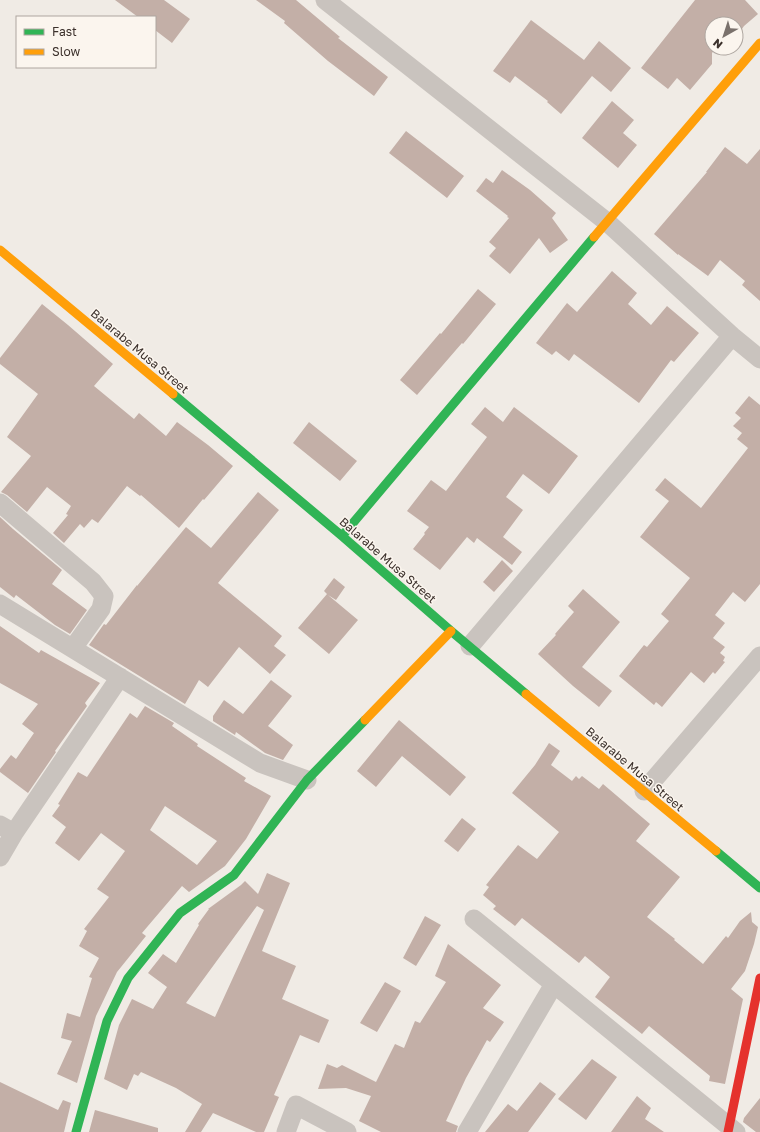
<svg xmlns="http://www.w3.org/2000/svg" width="760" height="1132" font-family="'Golos Text',sans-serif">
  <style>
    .building { fill: #c3afa7; fill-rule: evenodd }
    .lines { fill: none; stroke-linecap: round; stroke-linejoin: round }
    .street { stroke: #c9c3be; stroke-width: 19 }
    .fast { stroke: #30b455; stroke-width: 9 }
    .slow { stroke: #ff9f0a; stroke-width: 9 }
    .jam { stroke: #e5322d; stroke-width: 9 }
    .labels { text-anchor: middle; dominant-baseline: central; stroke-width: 3; stroke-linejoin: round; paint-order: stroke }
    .street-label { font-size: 12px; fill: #3b302b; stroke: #fbf5ee }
  </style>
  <rect width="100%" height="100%" fill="#f0ebe5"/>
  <!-- building -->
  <path class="building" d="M115,0h49l26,19 -18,24 -17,-13v-13h-17z
    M256,0h40l44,37 -2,1 50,39 -14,19 -46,-35 -44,-38 1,-2z
    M695,0h50l13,14 -14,12 -5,7 -3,-2v-7h-24v24h4l-4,5v11l-22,26 -13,-12 -9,11 -27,-21z
    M531,20l53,40 15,-19 32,27 -20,24 -19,-16 -31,38 -14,-12 1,-1 -33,-25 -5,7 -17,-12z
    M612,101l22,19 -11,13 14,12 -19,23 -36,-30z
    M406,131l58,45 -17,22 -58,-45z
    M725,147l22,17 13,-15v152l-18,-16 3,-4 -25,-21 -12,16 -30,-22v1l-24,-21 53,-62h-1z
    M502,170l28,20 26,23 -4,5 16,22 -18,13 -11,-15 -29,36 -21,-18 7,-8 -7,-6 20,-24 -2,-1 1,-1 -32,-25 10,-13 7,5z
    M612,271l25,22 -9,11 23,21 16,-19 32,27 -25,29 -3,-2 -32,43 -65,-49 -5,7 -13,-10 -4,4 -16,-12 31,-40 10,9z
    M478,289l18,15 -33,40 -1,-1 -45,52 -17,-15 40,-47 1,1z
    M42,304l26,21 45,39 -19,22 40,33 5,-6 27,23 11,-14 31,23 25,21 -29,34 -1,-1 -24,29 -38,-33 -1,1 -13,-10 -29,37 -6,-4 -8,9 -4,-4 -16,19 -11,-10 15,-18 -2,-1 5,-8 -24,-19 -20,25 -20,-17 -6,-3 30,-36 -24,-19 31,-43 -38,-30v-6z
    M749,396l11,9v179l-15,18 -12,-10 -18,23 10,8 -12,15 12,9 -5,6 5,4 -2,4 2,1 -10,12 -2,-2 -9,11 -13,-11 -29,35 -6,-5 -2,3 -35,-29 25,-31 3,2 22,-26 -8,-7 29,-36 -50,-41 29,-36 -14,-11 10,-12 36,30 47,-60 -11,-9 5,-6 -9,-7 8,-8 -6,-5z
    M485,407l18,15 11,-15 64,49 -29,38 -26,-20 -17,23 17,13 -20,27 19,15 -10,13 -35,-27 -3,5 -7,-6 -27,33 -27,-21 12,-15 -1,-1 5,-6 -22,-16 24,-31 15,11 41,-54 -16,-13z
    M309,422l48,39 -17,20 -47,-38z
    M258,492l21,18 -61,73 64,53 -8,10 12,9 -16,19 -31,-27 -31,40 -9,-7 -14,24 -96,-59 15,-21 2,1 31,-40v1l49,-59 25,21z
    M0,517l13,12 49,41 -10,14 35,26 -17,24 -15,-9 -39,-30 -2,3 -14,-11z
    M502,560l11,11 -19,21 -11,-10z
    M334,578l11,9 -9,13 -8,-5 30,25 -29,34 -31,-26 29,-34 -3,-3z
    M583,589l37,33 -38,45 30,24 -13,16 -26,-21 -35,-32 18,-19 -1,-1 19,-22 -6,-6z
    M0,626l39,27 2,-3 59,33 -15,20 2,3 -32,45 1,1 -28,41 -28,-21v-3l11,-14 5,4 18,-26 -12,-9 16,-20 -38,-21z
    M271,680l21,16 -24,30 25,19 -10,15 -18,-7 -29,-21 -1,3 -22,-14v-5l11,-16 19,14z
    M145,706l29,17 -2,3 26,18 -1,2 49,32 -2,3 27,15 -25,43 -21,27 -36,26 -7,-6 -40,47 4,3 -29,36 -21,44 -19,67 -20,-9 15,-33 -11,-3 6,-25 13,4 12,-39 -3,-1 10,-19 -20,-12 8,-15 -3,-2 25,-32 -12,-8 28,-38 -24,-18 -22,28 -24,-18 11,-16 -14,-11 8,-11 -2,-1 20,-32 9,5 43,-64 7,5zM165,806l52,35 -20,24 -47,-35z
    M399,720l67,57 -16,19 -48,-40 -26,31 -19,-16z
    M549,743l11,8 -9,14 21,16 4,-5 3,3 3,-3 17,13 4,-5 47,40 -14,17 44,36 -33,40 28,22 -1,1 29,24 23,-28 2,2 12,-17 11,-9 1,10 6,5 -4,17 -9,27 -14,18 12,10 -18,85 -16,-3 1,-5 -61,-50 -7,8 -47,-37 15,-20 -25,-21 -6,7 -57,-45 -7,8 -22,-17 3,-3 -13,-11 6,-8 -3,-2 32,-40 19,14 22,-27 -47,-39 23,-28z
    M462,818l14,11 -18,23 -14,-11z
    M267,873l23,10 -28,68 34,15 -14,33 47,21 -10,23 -19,-8 -26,60 5,2 -15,35h-8l-43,-19 -12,19h-16l17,-28 -26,-16 -35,-16 -3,4 -4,-2 -7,16 -23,-11 15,-54 13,-26 21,10 14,-22 -19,-14 15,-19 13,9 23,-38 -1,-1 11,-15h-1l33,-24 4,-4 13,13zM257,906l7,4 -49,107 -29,-14z
    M425,916l16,9 -25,41 -13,-8z
    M448,944l53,41 -18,23 21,14 -14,20 -3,-2 -21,38 -20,43 12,5 -2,6h-75l-22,-11 12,-25 -25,-8 -28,1 9,-25 10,4 5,-3 34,17 19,-38 9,4 11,-27 5,2 26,-41 -11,-6z
    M385,982l16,9 -24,41 -17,-9z
    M592,1059l25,18 -31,43 -28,-21z
    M0,1082l58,28 5,-10 8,3 -7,29h-64z
    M540,1082l16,12 -28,38h-43l23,-28 9,7z
    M637,1096l14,12 -6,11 19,13h-53z
    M760,1098v34h-4l-13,-10 1,-4z
    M95,1110l63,18v4h-69z"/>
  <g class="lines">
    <!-- street -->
    <path class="street" d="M325,0l282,222 125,114 28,23
      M0,503l93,79 11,14 -3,13 -28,39
      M0,604l260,159 47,17
      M470,646l262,-310
      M644,791l116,-135
      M0,825l14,8
      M0,857l14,-24 106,-156
      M474,919l262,213
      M286,1132l10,-27 51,27
      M467,1132l87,-148"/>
    <!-- fast -->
    <path class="fast" d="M173,394l169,142 109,95 75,63
      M342,536l252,-299
      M716,851l44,37
      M76,1132l31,-111 21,-43 52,-65 54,-38 73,-95 58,-60"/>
    <!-- slow -->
    <path class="slow" d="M594,237l166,-194
      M0,250l173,144
      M526,694l190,157
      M365,720l86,-89"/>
    <!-- jam -->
    <path class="jam" d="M728,1132l32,-154"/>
  </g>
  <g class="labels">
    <!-- street labels -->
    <g class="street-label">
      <text transform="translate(140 351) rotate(40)">Balarabe Musa Street</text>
      <text transform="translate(388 560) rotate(41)">Balarabe Musa Street</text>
      <text transform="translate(635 769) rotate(40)">Balarabe Musa Street</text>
    </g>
  </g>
  <!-- legend -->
  <rect x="16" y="16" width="140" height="52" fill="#fbf5ee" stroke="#aea6a0"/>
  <rect x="24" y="29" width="20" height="6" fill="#30b455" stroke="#aea6a0"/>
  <text x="52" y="36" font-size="12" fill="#3b302b">Fast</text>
  <rect x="24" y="49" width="20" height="6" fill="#ff9f0a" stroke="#aea6a0"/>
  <text x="52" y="56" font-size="12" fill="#3b302b">Slow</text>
  <!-- north arrow -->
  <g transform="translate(724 36) rotate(219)"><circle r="19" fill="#fbf5ee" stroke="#aea6a0"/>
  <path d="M0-3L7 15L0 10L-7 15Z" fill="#7a716c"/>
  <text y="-6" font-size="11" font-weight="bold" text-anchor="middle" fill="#3b302b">N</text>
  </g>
</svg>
